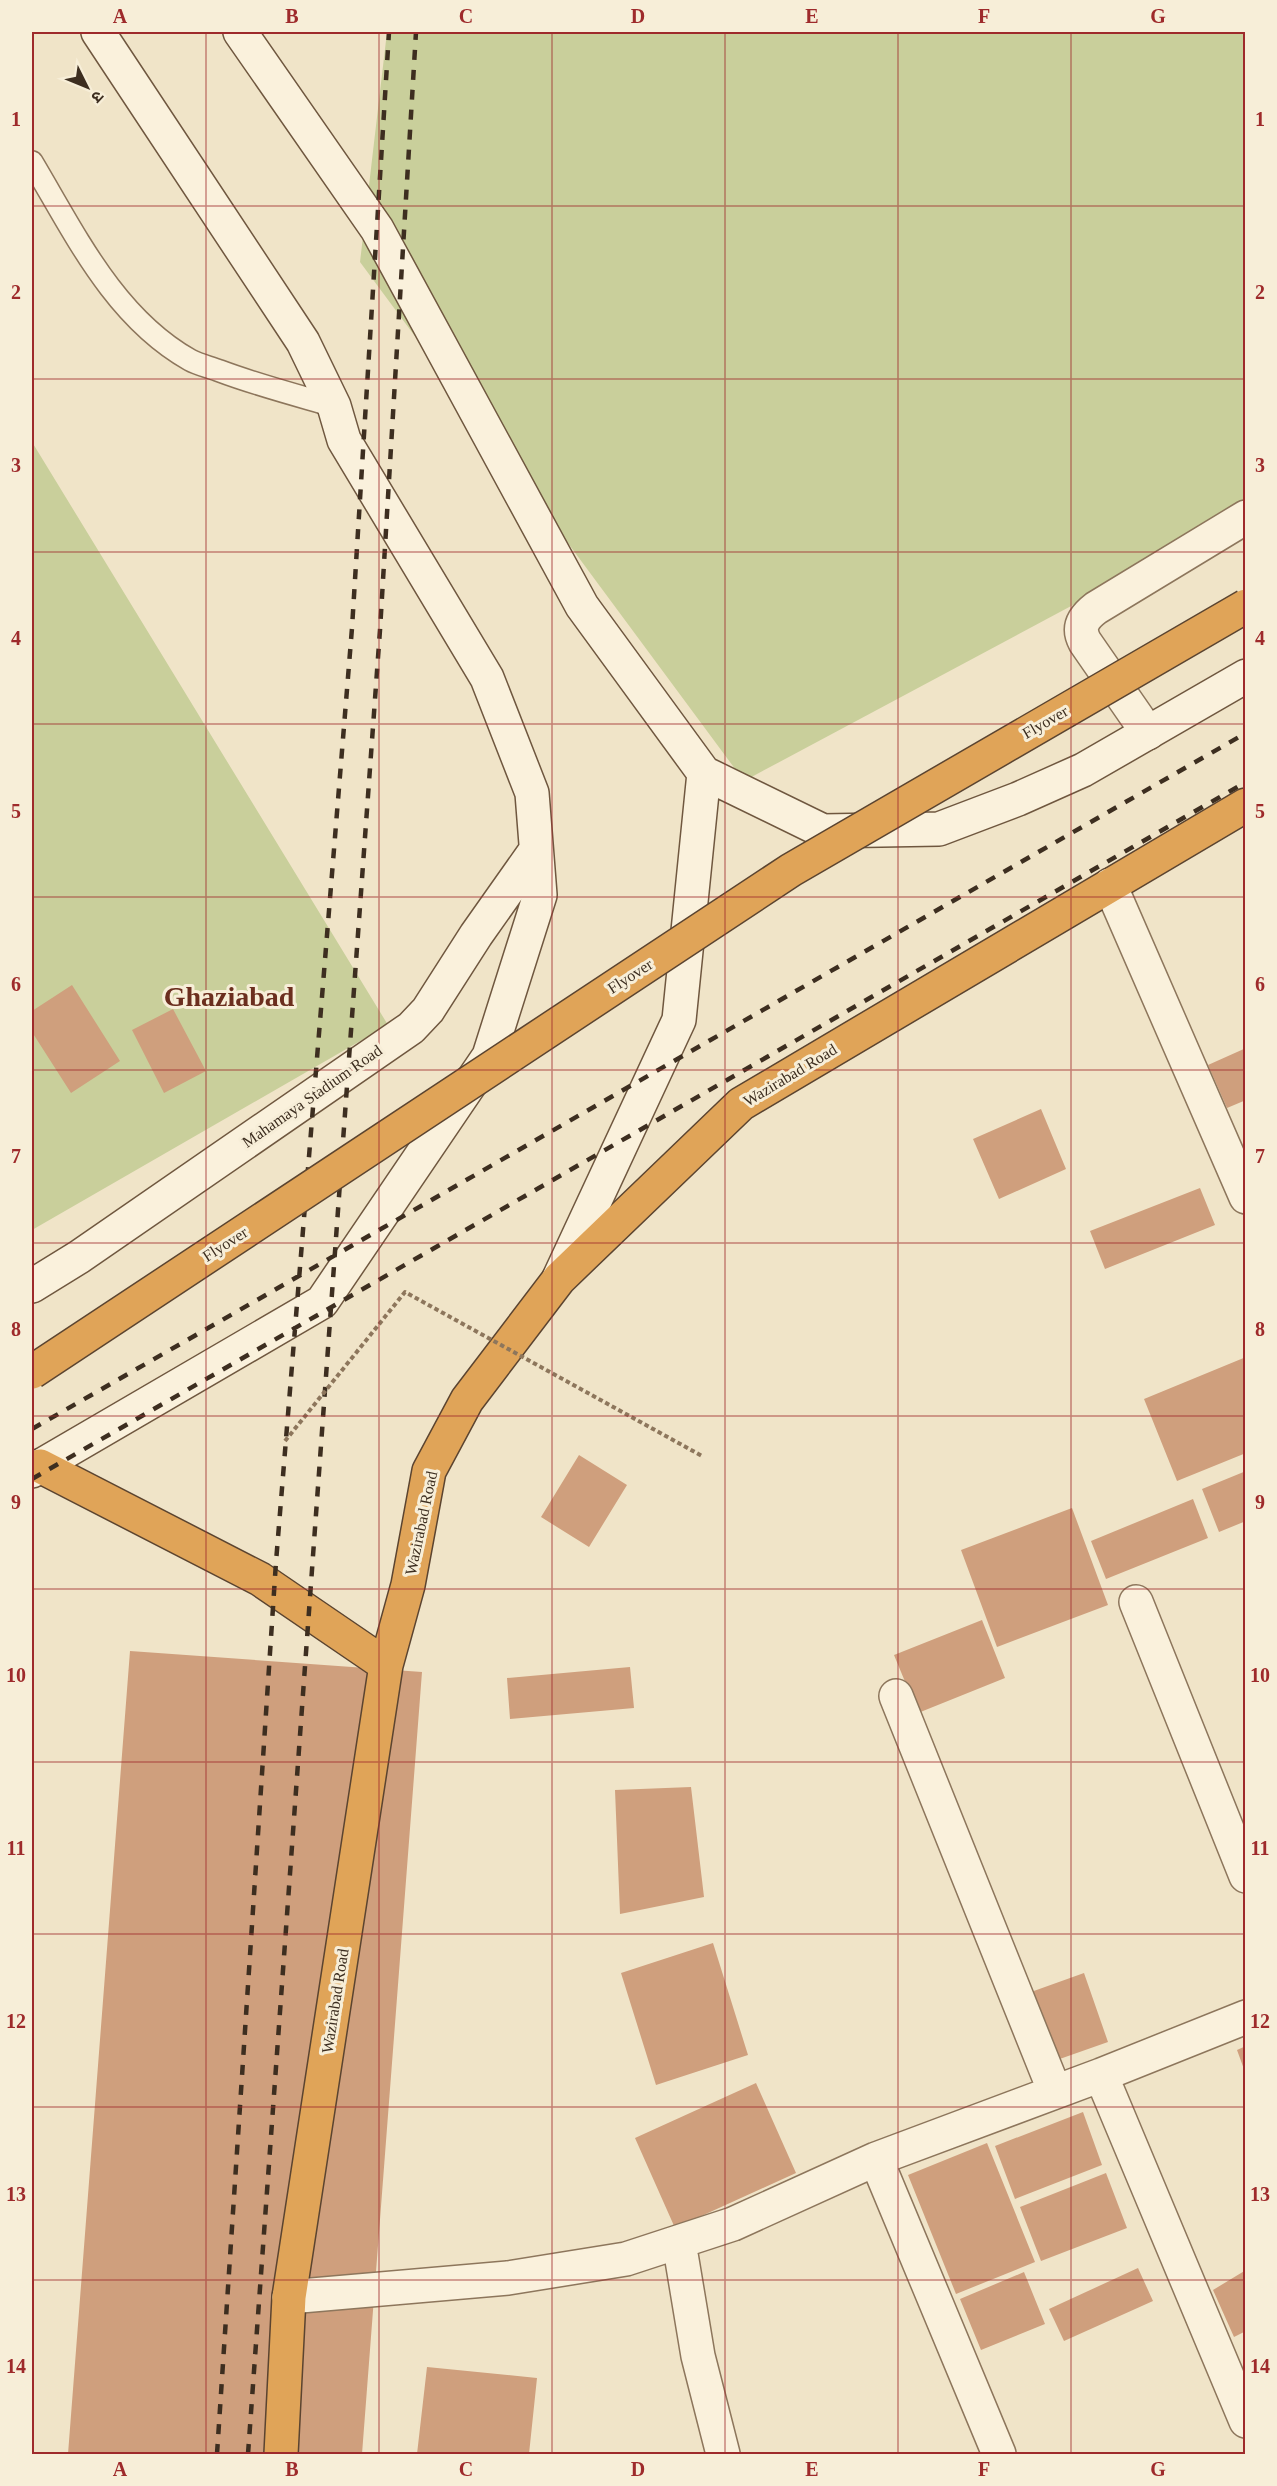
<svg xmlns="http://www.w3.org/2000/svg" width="1277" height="2486" font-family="'Times New Roman','Noto Sans Devanagari',serif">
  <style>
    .green { fill: #c9cf9b }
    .building { fill: #cf9f7d }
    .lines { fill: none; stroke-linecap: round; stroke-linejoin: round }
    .lane-casing { stroke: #8d765c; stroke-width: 24 }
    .street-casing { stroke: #8d765c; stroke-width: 36 }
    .secondary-casing { stroke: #6f573f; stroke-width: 36 }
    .highway-casing { stroke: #5b4430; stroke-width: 36 }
    .lane { stroke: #faf1dc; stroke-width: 21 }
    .street { stroke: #faf1dc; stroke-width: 33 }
    .secondary { stroke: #faf1dc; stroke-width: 33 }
    .highway { stroke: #e0a458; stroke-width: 33 }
    .rail { stroke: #3d2e20; stroke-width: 4.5; stroke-dasharray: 10 10; stroke-linecap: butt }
    .highway-bridge-casing { stroke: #5b4430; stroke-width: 36; stroke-linecap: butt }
    .path-bridge { stroke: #8d765c; stroke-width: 4; stroke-dasharray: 4.5 3; stroke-linecap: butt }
    .highway-bridge { stroke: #e0a458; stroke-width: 33 }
    .grid { fill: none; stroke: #9e2a2b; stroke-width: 1.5; stroke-opacity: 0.55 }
    .labels { text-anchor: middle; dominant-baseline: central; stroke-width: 6; stroke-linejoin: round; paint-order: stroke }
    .street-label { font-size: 16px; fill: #3d2e20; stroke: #f7eed8 }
    .town-label { font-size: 28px; font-weight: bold; fill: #6b2e1e; stroke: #f7eed8 }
    .neatline { fill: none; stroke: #9e2a2b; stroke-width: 2 }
    .grid-label { font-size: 20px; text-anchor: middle; font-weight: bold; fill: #9e2a2b }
  </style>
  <rect width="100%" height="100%" fill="#f0e4c8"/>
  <!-- green -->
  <path class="green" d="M387,32h858v481l-501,268 -384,-519z
    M32,442l356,583 -356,205z"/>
  <!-- building -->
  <path class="building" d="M72,985l48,76 -49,32 -39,-61v-21z
    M173,1009l33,62 -42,22 -32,-63z
    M1246,1048v52l-19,8 -19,-43z
    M1041,1109l25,60 -67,30 -26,-60z
    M1200,1188l15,37 -110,44 -15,-38z
    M1246,1357v96l-69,28 -33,-82z
    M579,1455l48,30 -38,62 -48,-30z
    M1246,1471v50l-27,11 -17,-43z
    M1193,1499l15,39 -102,41 -15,-38z
    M1072,1508l36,97 -111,42 -36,-97z
    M982,1620l23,58 -87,35 -24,-58z
    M130,1651l292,21 -60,782h-294z
    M630,1667l4,41 -124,11 -3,-41z
    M691,1787l13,110 -84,17 -5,-124z
    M713,1943l35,112 -92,30 -35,-112z
    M1084,1973l24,69 -54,19 -23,-69z
    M1246,2046v26h-1l-8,-22z
    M756,2083l40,90 -121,55 -40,-90z
    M1083,2112l19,53 -87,34 -20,-53z
    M987,2143l48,119 -79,32 -48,-119z
    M1106,2173l21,55 -86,33 -21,-54z
    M1138,2268l15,33 -89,40 -15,-32z
    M1246,2270v61l-12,6 -21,-47z
    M1024,2272l21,52 -64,26 -21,-51z
    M427,2367l110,11 -8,76h-112z"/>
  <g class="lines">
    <defs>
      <path id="lane" d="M32,162c43,72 82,155 158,198 9,5 20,7 30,11 37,14 76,24 114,35"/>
      <path id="street" d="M1148,733l-63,-91c-8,-15 -2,-24 11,-34l150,-91
        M1110,885l136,312
        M1136,1602l110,274
        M896,1696l159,396
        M1101,2075l145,346
        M876,2159l123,295
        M679,2242l19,114 25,98
        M289,2297l219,-19 118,-19 107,-35 143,-65 225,-84 145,-58"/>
      <path id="secondary" d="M240,32l137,197 205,377 122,167 119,58 116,-2 79,-30 65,-29 163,-94
        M559,1278l120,-258 25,-247
        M32,1286l47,-29 332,-229 17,-18 48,-75 60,-85
        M32,1471l290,-169 167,-246 51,-161 -8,-102 -45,-115 -143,-238 -10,-34 -31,-64 -205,-310"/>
      <path id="highway" d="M40,1466l220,113 126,86
        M281,2454l8,-157 97,-632 22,-80 21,-114 38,-71 92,-121 182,-175 505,-299"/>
    </defs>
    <!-- lane casing -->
    <use href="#lane" class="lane-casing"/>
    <!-- street casing -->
    <use href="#street" class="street-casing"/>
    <!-- secondary casing -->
    <use href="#secondary" class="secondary-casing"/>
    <!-- highway casing -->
    <use href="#highway" class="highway-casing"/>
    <!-- lane -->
    <use href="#lane" class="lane"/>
    <!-- street -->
    <use href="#street" class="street"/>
    <!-- secondary -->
    <use href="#secondary" class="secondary"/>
    <!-- highway -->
    <use href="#highway" class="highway"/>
    <!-- rail -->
    <path class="rail" d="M32,1429l1214,-696
      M32,1479l1214,-697
      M217,2454l59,-892 76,-934 37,-596
      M248,2454l132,-1824 36,-598"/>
    <defs>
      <path id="highway-bridge" d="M32,1372l759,-502 455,-264"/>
    </defs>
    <!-- highway-bridge casing -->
    <use href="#highway-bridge" class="highway-bridge-casing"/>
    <!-- path-bridge -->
    <path class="path-bridge" d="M285,1441l120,-149 297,164"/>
    <!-- highway-bridge -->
    <use href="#highway-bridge" class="highway-bridge"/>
  </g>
  <!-- grid -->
  <path class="grid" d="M206,32v2422M379,32v2422M552,32v2422M725,32v2422M898,32v2422M1071,32v2422M32,206h1214M32,379h1214M32,552h1214M32,724h1214M32,897h1214M32,1070h1214M32,1243h1214M32,1416h1214M32,1589h1214M32,1762h1214M32,1934h1214M32,2107h1214M32,2280h1214"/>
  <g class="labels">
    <!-- street labels -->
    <g class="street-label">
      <text transform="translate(1045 722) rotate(-30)">Flyover</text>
      <text transform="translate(630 976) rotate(-33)">Flyover</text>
      <text transform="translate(790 1075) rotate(-31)">Wazirabad Road</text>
      <text transform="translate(312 1096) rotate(-35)">Mahamaya Stadium Road</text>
      <text transform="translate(225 1244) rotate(-33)">Flyover</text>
      <text transform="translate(421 1523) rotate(-78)">Wazirabad Road</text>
      <text transform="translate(335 2001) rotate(-81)">Wazirabad Road</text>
    </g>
    <!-- town labels -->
    <g class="town-label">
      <text x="229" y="996">Ghaziabad</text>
    </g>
  </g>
  <!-- border -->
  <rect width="1277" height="2486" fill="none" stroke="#f7eed8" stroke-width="66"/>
  <!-- north arrow -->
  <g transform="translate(87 87) rotate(133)" stroke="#f7eed8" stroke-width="4.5" paint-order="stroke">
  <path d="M0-4.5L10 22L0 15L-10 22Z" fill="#3d2e20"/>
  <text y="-9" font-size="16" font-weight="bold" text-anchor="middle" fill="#3d2e20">उ</text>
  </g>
  <rect x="33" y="33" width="1211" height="2420" class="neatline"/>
  <g class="grid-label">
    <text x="120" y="23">A</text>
    <text x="292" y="23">B</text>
    <text x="466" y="23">C</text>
    <text x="638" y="23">D</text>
    <text x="812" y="23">E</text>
    <text x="984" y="23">F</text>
    <text x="1158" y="23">G</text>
    <text x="16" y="126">1</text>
    <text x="1260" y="126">1</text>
    <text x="16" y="299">2</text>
    <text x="1260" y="299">2</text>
    <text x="16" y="472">3</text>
    <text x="1260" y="472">3</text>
    <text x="16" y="645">4</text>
    <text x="1260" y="645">4</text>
    <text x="16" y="818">5</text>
    <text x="1260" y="818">5</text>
    <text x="16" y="991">6</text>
    <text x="1260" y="991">6</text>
    <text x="16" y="1163">7</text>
    <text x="1260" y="1163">7</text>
    <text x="16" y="1336">8</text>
    <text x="1260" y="1336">8</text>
    <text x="16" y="1509">9</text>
    <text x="1260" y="1509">9</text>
    <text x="16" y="1682">10</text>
    <text x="1260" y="1682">10</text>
    <text x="16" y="1855">11</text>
    <text x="1260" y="1855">11</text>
    <text x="16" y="2028">12</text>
    <text x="1260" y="2028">12</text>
    <text x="16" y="2201">13</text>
    <text x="1260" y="2201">13</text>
    <text x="16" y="2373">14</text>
    <text x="1260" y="2373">14</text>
    <text x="120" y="2476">A</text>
    <text x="292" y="2476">B</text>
    <text x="466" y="2476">C</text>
    <text x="638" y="2476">D</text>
    <text x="812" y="2476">E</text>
    <text x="984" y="2476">F</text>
    <text x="1158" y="2476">G</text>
  </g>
</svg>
